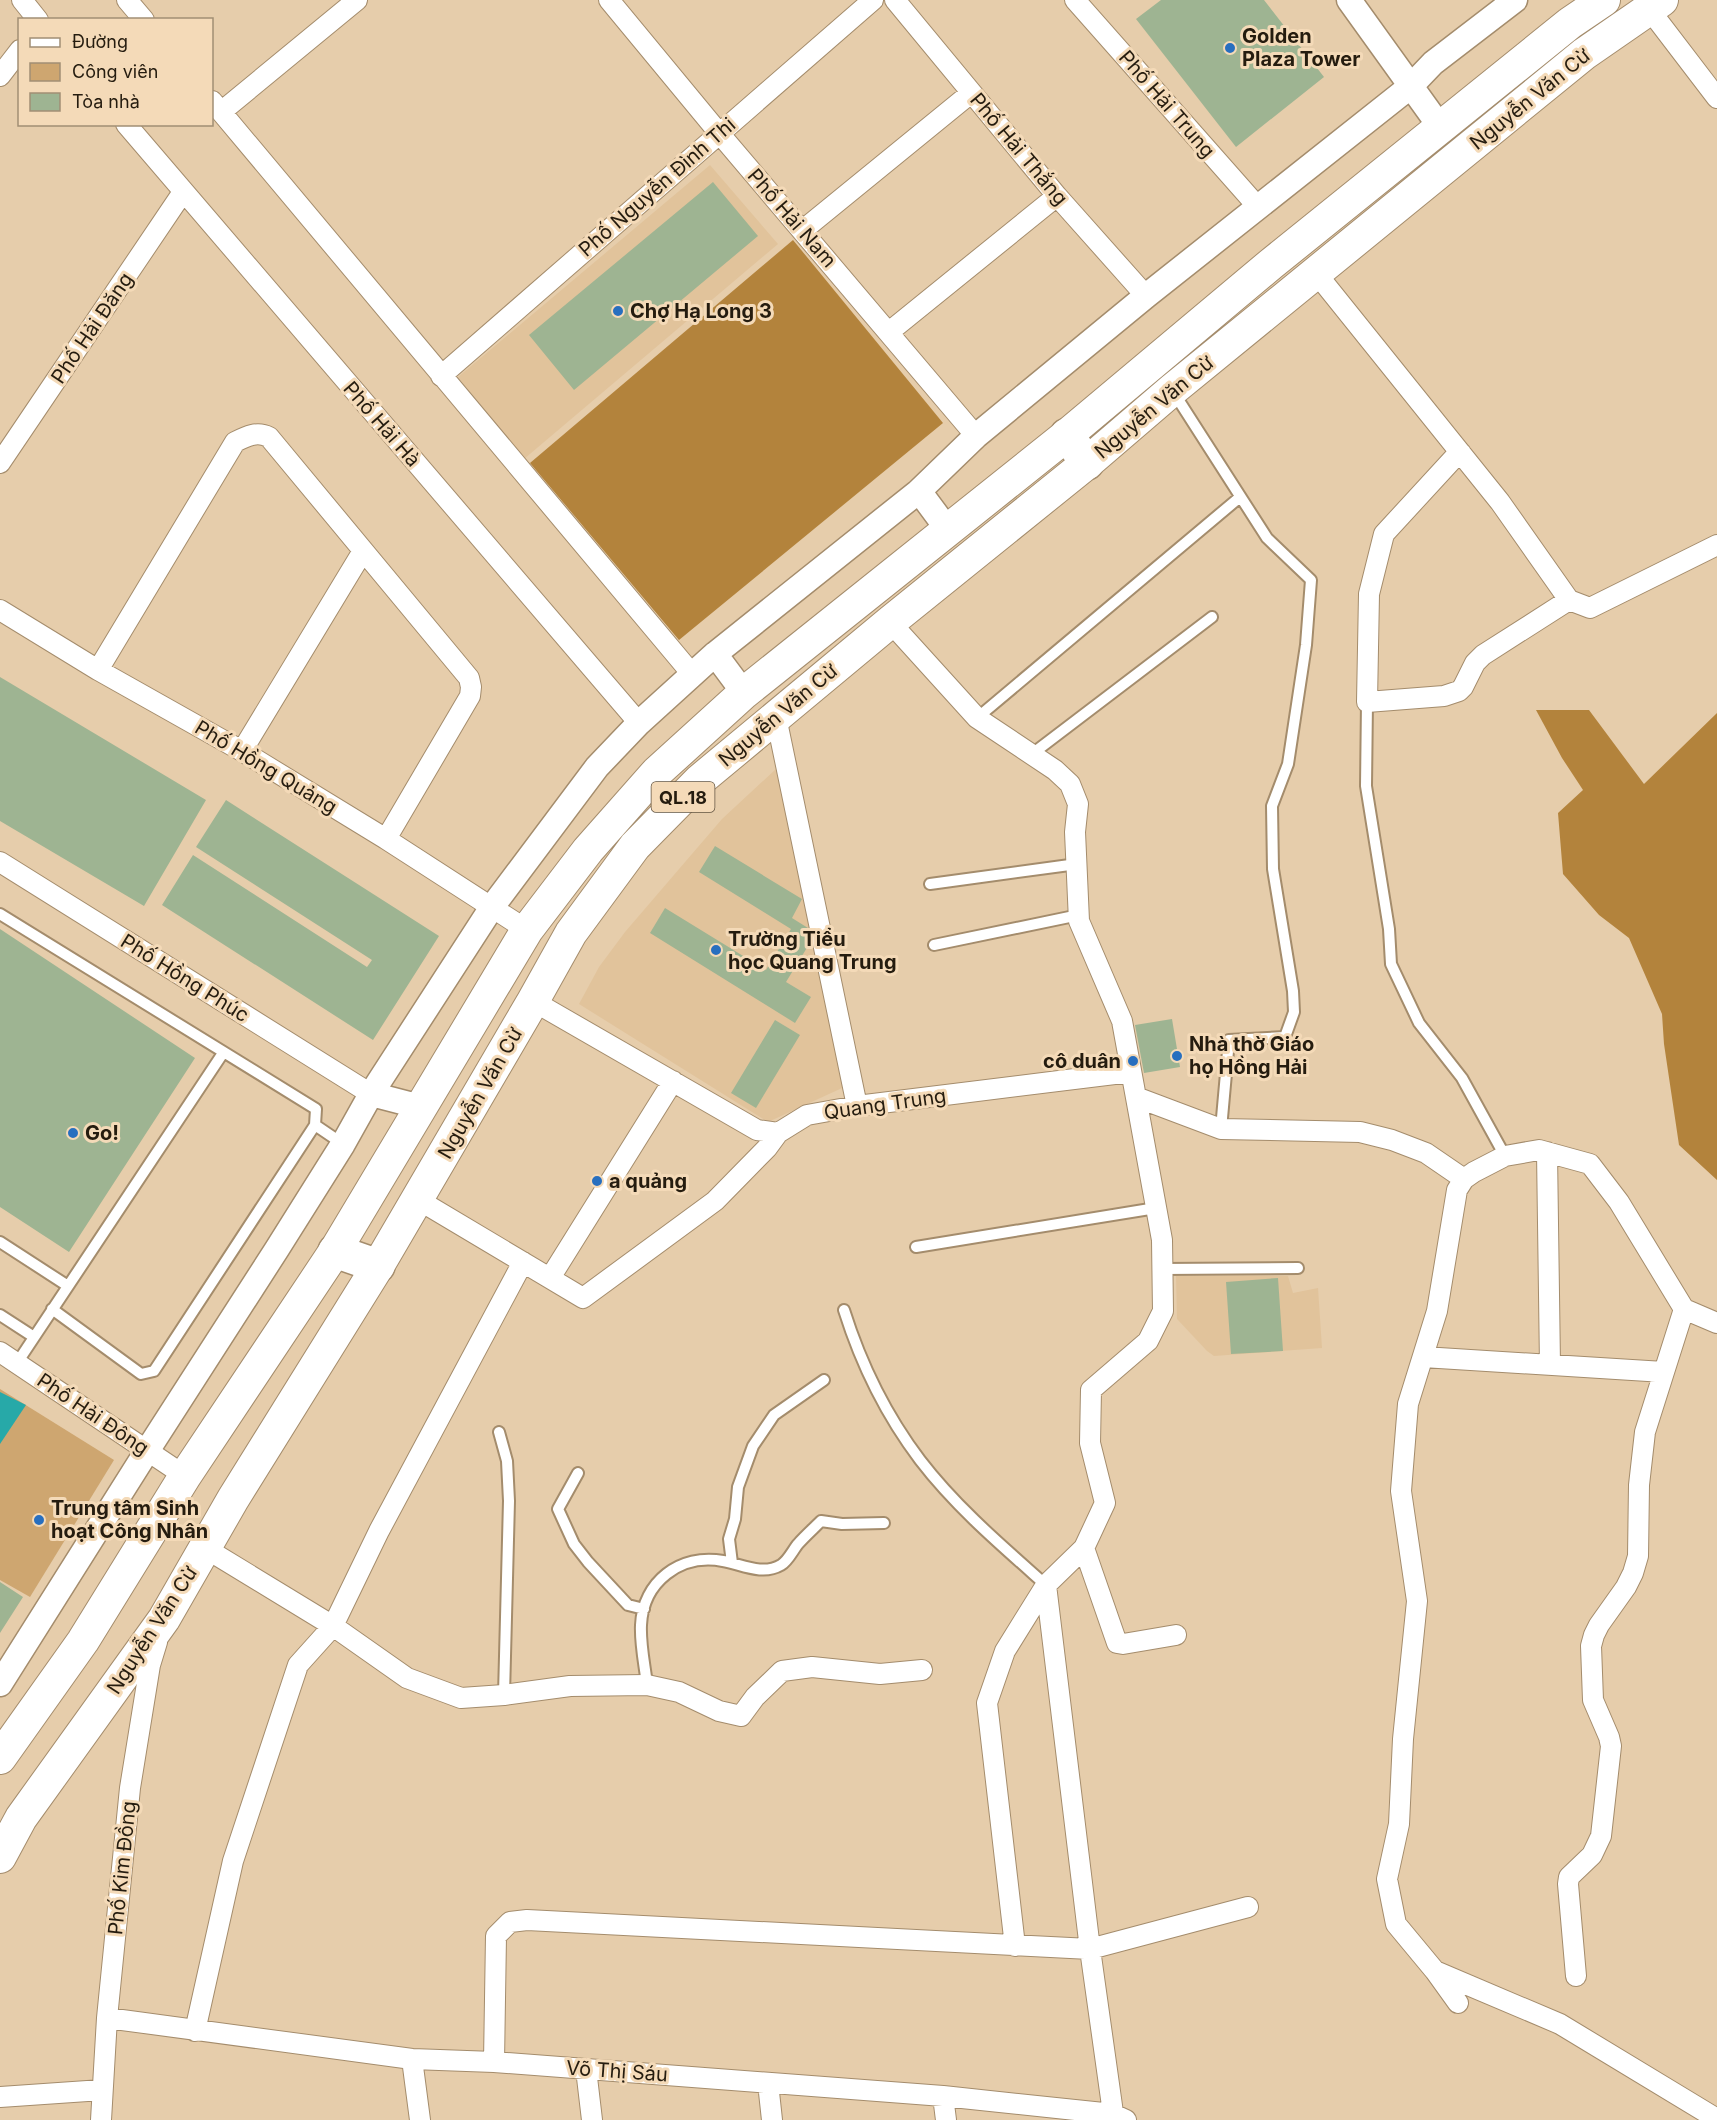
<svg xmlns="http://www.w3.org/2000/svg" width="1717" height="2120" font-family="Inter,sans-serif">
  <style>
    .built { fill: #e1c39b }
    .green { fill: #cea670 }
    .forest { fill: #b3833c }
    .water { fill: #27a9a8 }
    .building { fill: #9eb492 }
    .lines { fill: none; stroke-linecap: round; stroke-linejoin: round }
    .service-casing { stroke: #a48c6c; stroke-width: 14 }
    .minor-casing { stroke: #a48c6c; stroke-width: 22 }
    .tertiary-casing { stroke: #a48c6c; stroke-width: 27 }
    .primary-casing { stroke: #a48c6c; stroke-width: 34 }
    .trunk-casing { stroke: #a48c6c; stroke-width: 36 }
    .service { stroke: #fff; stroke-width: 10 }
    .minor { stroke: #fff; stroke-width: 20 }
    .tertiary { stroke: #fff; stroke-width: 24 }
    .primary { stroke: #fff; stroke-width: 32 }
    .trunk { stroke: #fff; stroke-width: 33 }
    .poi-dot { fill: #286fbf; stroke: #f4dab8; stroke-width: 2 }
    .labels { text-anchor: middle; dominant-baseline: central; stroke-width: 6; stroke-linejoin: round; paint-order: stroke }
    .shield { fill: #f4dab8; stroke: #635542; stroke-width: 1.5 }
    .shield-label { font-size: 18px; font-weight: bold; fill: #251c0f }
    .poi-label { font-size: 20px; font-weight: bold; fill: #251c0f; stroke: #f4dab8; text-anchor: start }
    .street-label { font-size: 20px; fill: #251c0f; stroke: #f4dab8 }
  </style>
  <rect width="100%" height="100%" fill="#e6cdab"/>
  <!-- built -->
  <path class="built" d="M710,165l68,79 -254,215 -66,-82z
    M776,769l77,314 -85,39 -189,-118 20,-37 26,-35 97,-113z
    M1176,1276h112l5,17 25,-5 4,60 -108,8 -7,-5 -30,-32z"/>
  <!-- green -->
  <path class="green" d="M0,1389l114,71 -84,137 -30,-17z"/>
  <!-- forest -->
  <path class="forest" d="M793,240l150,183 -264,217 -149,-177z
    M1536,710h53l55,74 73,-71v467l-38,-35 -15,-101 -2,-30 -33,-76 -30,-23 -36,-41 -5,-61 25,-23 -21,-32z"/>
  <!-- water -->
  <path class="water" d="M0,1392l26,13 -26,39z"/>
  <!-- building -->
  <path class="building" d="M1161,0h103l60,77 -88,70 -100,-128z
    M713,182l45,54 -184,154 -45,-55z
    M0,677l206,123 -62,106 -144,-85z
    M226,800l213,136 -66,104 -211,-135 31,-50 174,112 5,-7 -176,-113z
    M715,846l87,53 -10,19 24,15 -30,49 25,15 -16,26 -145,-90 15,-25 101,62 25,-41 -92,-57z
    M0,929l195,129 -126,194 -69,-45z
    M1172,1019l8,48 -36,6 -9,-48z
    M775,1020l25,15 -44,73 -25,-15z
    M1278,1278l5,73 -52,3 -5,-72z
    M0,1582l23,15 -23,36z"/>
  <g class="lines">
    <defs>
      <path id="service" d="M1174,393l93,145 44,42 -5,65 -18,119 -16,42 1,63 20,122 1,21 -9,25 -56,3 -8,89
        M1367,702l-1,84 23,143 2,35 28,59 43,55 43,78
        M977,718l263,-221
        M1032,754l180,-137
        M930,884l147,-20
        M0,914l316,195 -1,16 -161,246 -13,3 -89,-65
        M934,945l145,-30
        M315,1125l28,19
        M0,1242l68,44
        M916,1247l240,-39
        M1162,1269l136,-1
        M844,1310c17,54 42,105 76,150 36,47 82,86 126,125
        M0,1315l34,22
        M17,1363l206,-310
        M499,1432l8,29 2,40 -5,194
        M578,1473l-20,36 16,35 14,18 40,43 16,4
        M732,1563l-3,-24 6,-20 3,-32 15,-41 21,-31 50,-35
        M647,1685c-2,-19 -7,-40 -6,-60 2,-43 39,-72 82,-64 18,3 39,15 58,4 7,-4 12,-15 17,-21 7,-8 15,-15 23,-23l21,3 42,-1"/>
      <path id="minor" d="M22,0l16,20
        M127,0l17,20
        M609,0l110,133 257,303
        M895,0l162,196 89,100
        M1075,0l183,207
        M1649,9l68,89
        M0,76l20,-26
        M212,101l480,573
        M221,112l136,-112
        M126,124l513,599
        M803,230l168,-137
        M1316,273l184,229 69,98 21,8 127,-63
        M889,332l168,-136
        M441,376l432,-376
        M1461,453l-8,6 -69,75 -15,60 -2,108 77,-6 15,-5 4,-4 12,-24 8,-8 86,-55
        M0,463l183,-271
        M0,610l98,60 144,81 144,88 141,91
        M890,622l87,96 78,52 15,14 8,20 -3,28 4,89 43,100 40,219 1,71 -15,30 -57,49 -1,53 15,60 -21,45 -38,37 -41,66 -18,52 28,243
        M98,670l137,-228c12,-6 22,-11 34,-5l200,241 2,9 -1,9 -84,143
        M776,717l81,389
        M242,751l121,-200
        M0,862l371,232
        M533,1001l224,129 21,3 29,-18 50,-9 274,-34
        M1136,1097l85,32 139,3 32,8 34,13 38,26
        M1547,1152l3,213
        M417,1199l166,99 132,-97 52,-53 11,-15
        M550,1278l123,-197
        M0,1352l185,124
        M1423,1357l241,15
        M205,1548l128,78 74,52 54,20 43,-3 66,-9 77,-1 32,7 40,19 22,5 14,-19 27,-26 30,-4 68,7 42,-4
        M1084,1548l33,95 6,1 53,-9
        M1046,1585l44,364 24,171
        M1435,1971l125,53 157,95
        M1576,1976l-8,-92 1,-7 23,-22 9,-19 10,-90 -2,-9 -16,-37 -2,-54 3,-11 5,-10 27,-38 7,-14 5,-17 1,-71 6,-53 39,-123
        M1458,2003l-23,-32 -39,-47 -9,-45 12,-55 4,-85 14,-138 -16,-110 7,-87 29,-93 20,-121 7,-11 10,-7 31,-16 34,-6 51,14 29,38 65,107 33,14
        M107,2018l305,41 82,3 449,34 170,18 13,6
        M195,2031l38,-170 65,-196 35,-39 46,-95 144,-269
        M412,2059l8,61
        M494,2062l2,-126 14,-14 17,-2 563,29 158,-42
        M586,2069l6,51
        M768,2083l4,37
        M943,2096l3,24
        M0,2097l102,-7
        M101,2120l6,-102 23,-230 20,-123 7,-23"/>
      <path id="tertiary" d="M1349,0l92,128
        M919,491l29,39
        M715,654l29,39
        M371,1094l50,13
        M0,1684l147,-233 130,-202 66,-105 28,-50 121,-187 105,-140 42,-44 76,-69 204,-163 57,-55 170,-140 265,-210 22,-23 82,-63"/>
      <path id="primary" d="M0,1758l83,-117 102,-165 150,-225 192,-321 61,-80 69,-78 87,-79 323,-258 204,-171 299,-241 34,-23
        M0,1857l21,-39 143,-199 69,-120 145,-233 155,-265 38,-68 64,-87 65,-66 190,-158 197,-159 85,-73 412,-336 78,-54"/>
      <path id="trunk" d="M1067,435l20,28
        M335,1251l43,15"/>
    </defs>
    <!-- service casing -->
    <use href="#service" class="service-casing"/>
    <!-- minor casing -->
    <use href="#minor" class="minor-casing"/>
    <!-- tertiary casing -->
    <use href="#tertiary" class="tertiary-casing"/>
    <!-- primary casing -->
    <use href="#primary" class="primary-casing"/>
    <!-- trunk casing -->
    <use href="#trunk" class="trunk-casing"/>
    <!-- service -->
    <use href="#service" class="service"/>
    <!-- minor -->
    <use href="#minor" class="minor"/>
    <!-- tertiary -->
    <use href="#tertiary" class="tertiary"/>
    <!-- primary -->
    <use href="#primary" class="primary"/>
    <!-- trunk -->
    <use href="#trunk" class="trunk"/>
  </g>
  <!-- markers -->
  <g class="poi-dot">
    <circle cx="1230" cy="48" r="6"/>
    <circle cx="618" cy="311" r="6"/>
    <circle cx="716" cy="950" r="6"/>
    <circle cx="1177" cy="1056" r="6"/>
    <circle cx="1133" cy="1061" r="6"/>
    <circle cx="73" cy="1133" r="6"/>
    <circle cx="597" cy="1181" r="6"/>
    <circle cx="39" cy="1520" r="6"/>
  </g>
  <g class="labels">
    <!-- shield labels -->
    <rect class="shield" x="651.5" y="782" width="63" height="30" rx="4.5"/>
    <g class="shield-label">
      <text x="683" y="797">QL.18</text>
    </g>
    <!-- poi labels -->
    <g class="poi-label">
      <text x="1242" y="36">Golden<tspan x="1242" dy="23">Plaza Tower</tspan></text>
      <text x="630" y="311">Chợ Hạ Long 3</text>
      <text x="728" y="939">Trường Tiểu<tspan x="728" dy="23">học Quang Trung</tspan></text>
      <text x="1189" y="1044">Nhà thờ Giáo<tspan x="1189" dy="23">họ Hồng Hải</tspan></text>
      <text x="1121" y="1061" text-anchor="end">cô duân</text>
      <text x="85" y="1133">Go!</text>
      <text x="609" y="1181">a quảng</text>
      <text x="51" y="1508">Trung tâm Sinh<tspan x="51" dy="23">hoạt Công Nhân</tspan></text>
    </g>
    <!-- street labels -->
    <g class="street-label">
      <text transform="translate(1530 99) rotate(-39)">Nguyễn Văn Cừ</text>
      <text transform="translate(1167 104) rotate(49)">Phố Hải Trung</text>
      <text transform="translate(1019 149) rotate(50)">Phố Hải Thắng</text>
      <text transform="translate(657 187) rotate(-41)">Phố Nguyễn Đình Thi</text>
      <text transform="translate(792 218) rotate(49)">Phố Hải Nam</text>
      <text transform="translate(92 328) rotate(-56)">Phố Hải Đăng</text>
      <text transform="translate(1154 407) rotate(-40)">Nguyễn Văn Cừ</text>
      <text transform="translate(382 424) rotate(49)">Phố Hải Hà</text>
      <text transform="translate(778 715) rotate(-40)">Nguyễn Văn Cừ</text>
      <text transform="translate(266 767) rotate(31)">Phố Hồng Quảng</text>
      <text transform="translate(185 978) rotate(32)">Phố Hồng Phúc</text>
      <text transform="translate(480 1093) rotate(-60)">Nguyễn Văn Cừ</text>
      <text transform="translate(885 1104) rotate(-8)">Quang Trung</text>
      <text transform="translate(93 1414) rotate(34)">Phố Hải Đông</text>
      <text transform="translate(152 1630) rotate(-57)">Nguyễn Văn Cừ</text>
      <text transform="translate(122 1868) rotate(-84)">Phố Kim Đồng</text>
      <text transform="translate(617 2071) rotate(4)">Võ Thị Sáu</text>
    </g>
  </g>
  <!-- legend -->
  <rect x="18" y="18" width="195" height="108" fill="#f4dab8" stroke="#a18e74" stroke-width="1.5"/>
  <rect x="30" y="38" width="30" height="9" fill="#ffffff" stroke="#a18e74" stroke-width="1.5"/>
  <text x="72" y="48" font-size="18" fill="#251c0f">Đường</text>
  <rect x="30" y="63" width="30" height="18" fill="#cea670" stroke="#a18e74" stroke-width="1.5"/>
  <text x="72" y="78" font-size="18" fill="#251c0f">Công viên</text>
  <rect x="30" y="93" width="30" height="18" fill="#9eb492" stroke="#a18e74" stroke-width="1.5"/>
  <text x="72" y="108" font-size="18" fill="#251c0f">Tòa nhà</text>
</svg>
